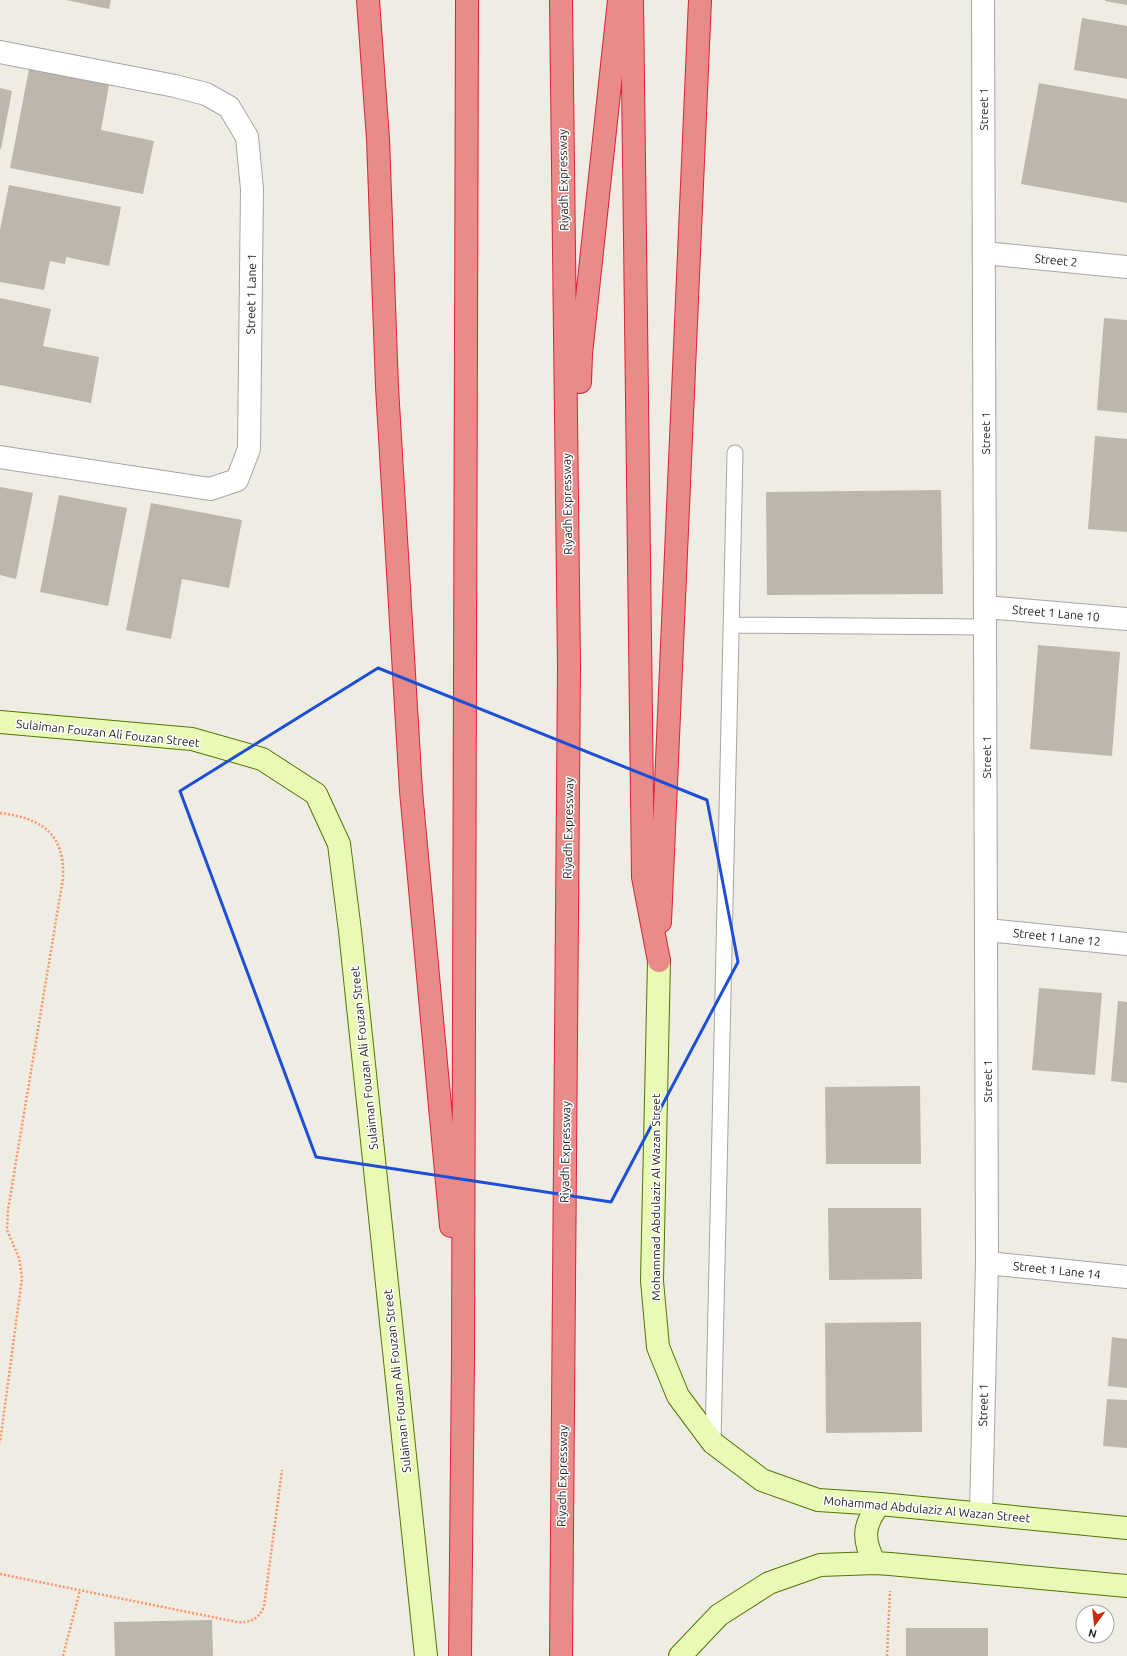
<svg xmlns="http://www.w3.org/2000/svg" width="1127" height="1656" font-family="Ubuntu,sans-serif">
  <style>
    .building { fill: #bcb6ac }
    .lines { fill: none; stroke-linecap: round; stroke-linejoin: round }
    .lane-casing { stroke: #a5a5a5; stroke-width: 17 }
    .street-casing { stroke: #a5a5a5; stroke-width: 24 }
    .secondary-casing { stroke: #527603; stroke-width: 24 }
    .highway-casing { stroke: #dc213b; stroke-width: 24 }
    .path { stroke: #fc9567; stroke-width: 2.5; stroke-dasharray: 2 2; stroke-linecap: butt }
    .lane { stroke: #fff; stroke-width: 15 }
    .street { stroke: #fff; stroke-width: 22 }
    .secondary { stroke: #e9fab6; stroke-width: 22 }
    .highway { stroke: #e88b89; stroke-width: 22 }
    .marked { fill: none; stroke: #1d4ed8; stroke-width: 3; stroke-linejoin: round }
    .labels { text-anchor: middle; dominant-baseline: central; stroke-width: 3; stroke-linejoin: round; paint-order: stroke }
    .street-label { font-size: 12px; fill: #1e1e1e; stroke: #fff }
  </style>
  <rect width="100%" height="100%" fill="#efede3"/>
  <!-- building -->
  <path class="building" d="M66,0h45l-2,9z
    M1105,0h22v5l-22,-4z
    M1082,18l45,8v53l-53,-9z
    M29,69l80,16 -8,45 53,11 -11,53 -133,-26z
    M1039,83l88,16v104l-106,-19z
    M0,88l12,3 -11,58h-1z
    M9,185l112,22 -12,59 -43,-9 -1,7 -15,-3 -6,29 -44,-8v-52z
    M0,298l51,11 -8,37 56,11 -8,46 -91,-18z
    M1104,318l23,2v93l-30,-3z
    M1095,436l32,3v93l-39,-3z
    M0,487l33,6 -17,86 -16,-4z
    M941,490l2,104 -176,1 -1,-103z
    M59,495l68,13 -19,98 -68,-14z
    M151,503l91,17 -13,68 -47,-9 -11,60 -45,-9z
    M1038,645l82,7 -8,104 -82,-7z
    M1039,988l63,5 -7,82 -63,-5z
    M1118,1001l9,1v81l-16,-2z
    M920,1086l1,78h-95l-1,-77z
    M828,1208h93l1,71 -93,1z
    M921,1322l1,110 -96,1 -1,-110z
    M1112,1337l15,2v49l-19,-2z
    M1107,1399l20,1v48l-24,-2z
    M212,1620l1,36h-98l-1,-34z
    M906,1628h82v28h-82z"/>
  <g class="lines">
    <defs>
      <path id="lane" d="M731,625l254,2
        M713,1443l22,-990"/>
      <path id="street" d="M0,52l175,34 31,8 23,13 18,30 5,52 -3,260 -12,31 -27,9 -210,-32
        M984,253l143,14
        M985,607l142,12
        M987,930l140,14
        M987,1263l140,14
        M981,1513l6,-250 -4,-1263"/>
      <path id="secondary" d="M0,722l192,17 70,20 54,35 23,50 11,87 76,725
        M659,961l-7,320 6,66 20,49 35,47 49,37 56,20 62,4 247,24
        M875,1563c-13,-23 -12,-39 5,-59
        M680,1656l39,-41 50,-32 51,-18 55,-2 15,1 237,22"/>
      <path id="highway" d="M368,0l10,139 9,248 24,404 40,435
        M632,0l11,877 16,84
        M580,382l1,-28 38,-354
        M660,922l40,-922
        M460,1656l3,-298 4,-1358
        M561,1656l8,-989 -8,-667"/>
    </defs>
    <!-- lane casing -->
    <use href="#lane" class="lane-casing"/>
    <!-- street casing -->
    <use href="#street" class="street-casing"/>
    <!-- secondary casing -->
    <use href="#secondary" class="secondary-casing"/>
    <!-- highway casing -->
    <use href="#highway" class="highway-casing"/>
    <!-- path -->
    <path class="path" d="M0,813c41,5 65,20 63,65l-55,332 -1,20 12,28 3,20 -22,165
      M0,1574l237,48c14,1 21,-3 27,-15l18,-137
      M63,1656l17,-66
      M887,1656l3,-65"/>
    <!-- lane -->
    <use href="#lane" class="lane"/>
    <!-- street -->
    <use href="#street" class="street"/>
    <!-- secondary -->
    <use href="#secondary" class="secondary"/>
    <!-- highway -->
    <use href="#highway" class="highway"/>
  </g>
  <!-- marked area -->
  <path class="marked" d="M378,668l329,132 31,162 -127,240 -295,-45 -136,-366z"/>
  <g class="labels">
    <!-- street labels -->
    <g class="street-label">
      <text transform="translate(983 109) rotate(-90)">Street 1</text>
      <text transform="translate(563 180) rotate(-91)">Riyadh Expressway</text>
      <text transform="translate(1056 260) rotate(6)">Street 2</text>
      <text transform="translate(251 294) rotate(-89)">Street 1 Lane 1</text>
      <text transform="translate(985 433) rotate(-90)">Street 1</text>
      <text transform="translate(567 504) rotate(-91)">Riyadh Expressway</text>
      <text transform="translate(1056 613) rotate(5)">Street 1 Lane 10</text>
      <text transform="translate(108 733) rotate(6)">Sulaiman Fouzan Ali Fouzan Street</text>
      <text transform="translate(986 757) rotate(-90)">Street 1</text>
      <text transform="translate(568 828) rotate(-89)">Riyadh Expressway</text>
      <text transform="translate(1057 937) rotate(6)">Street 1 Lane 12</text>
      <text transform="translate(364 1058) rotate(-96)">Sulaiman Fouzan Ali Fouzan Street</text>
      <text transform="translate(987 1081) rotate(-90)">Street 1</text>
      <text transform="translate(565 1152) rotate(-89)">Riyadh Expressway</text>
      <text transform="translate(655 1197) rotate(-90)">Mohammad Abdulaziz Al Wazan Street</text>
      <text transform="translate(1057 1270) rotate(6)">Street 1 Lane 14</text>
      <text transform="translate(397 1381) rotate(-96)">Sulaiman Fouzan Ali Fouzan Street</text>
      <text transform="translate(983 1405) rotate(-89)">Street 1</text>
      <text transform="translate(562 1476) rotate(-89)">Riyadh Expressway</text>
      <text transform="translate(927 1509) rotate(5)">Mohammad Abdulaziz Al Wazan Street</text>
    </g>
  </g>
  <!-- north arrow -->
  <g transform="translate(1095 1624) rotate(195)"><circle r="19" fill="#ffffff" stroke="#a5a5a5"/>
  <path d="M0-3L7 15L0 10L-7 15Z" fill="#cb2a00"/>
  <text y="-6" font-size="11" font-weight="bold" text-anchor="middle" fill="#1e1e1e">N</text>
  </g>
</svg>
